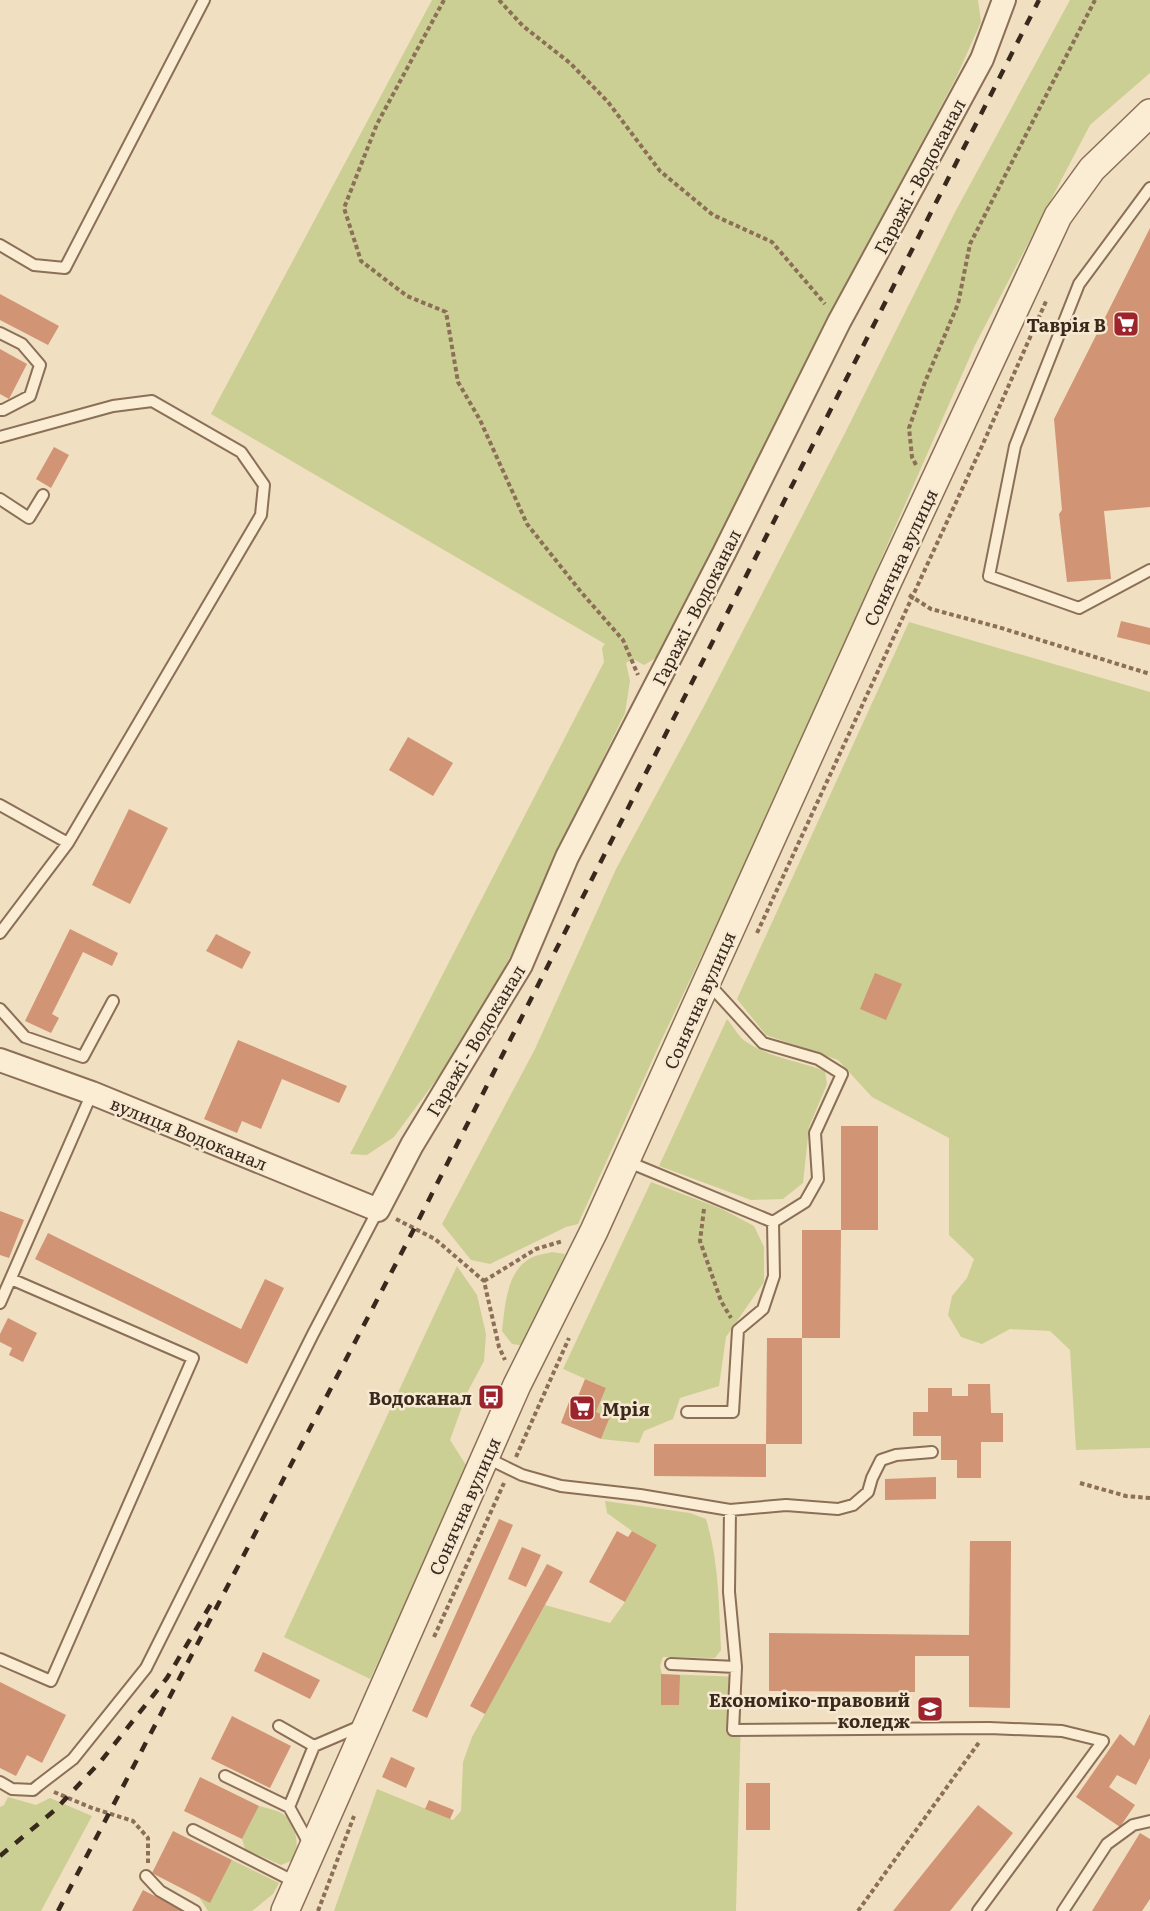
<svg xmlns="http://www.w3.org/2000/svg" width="1150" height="1911" font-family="Literata,serif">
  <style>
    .green { fill: #cccf94 }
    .building { fill: #d19474 }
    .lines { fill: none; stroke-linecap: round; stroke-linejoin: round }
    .service-casing { stroke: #8b6f57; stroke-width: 14 }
    .minor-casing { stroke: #8b6f57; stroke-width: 26 }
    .tertiary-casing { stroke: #8b6f57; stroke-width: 30 }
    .path { stroke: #8b6f57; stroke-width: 4; stroke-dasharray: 4.5 3; stroke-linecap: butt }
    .service { stroke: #fbecd4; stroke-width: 10 }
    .minor { stroke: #fbecd4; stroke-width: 22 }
    .tertiary { stroke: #fbecd4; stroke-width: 27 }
    .rail { stroke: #39291d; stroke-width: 4.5; stroke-dasharray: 10 10; stroke-linecap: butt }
    .labels { text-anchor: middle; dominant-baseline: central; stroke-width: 5; stroke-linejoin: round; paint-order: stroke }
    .street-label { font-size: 18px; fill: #39291d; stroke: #f7e9d1 }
    .poi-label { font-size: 18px; font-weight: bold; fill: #39291d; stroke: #f7e9d1; text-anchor: end }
  </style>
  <rect width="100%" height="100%" fill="#f0dfc1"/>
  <!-- green -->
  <path class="green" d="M432,0h546l3,22 -25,56 -100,187 -197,391 -15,9 -11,-6 -7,4 4,18 -5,32 -78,160 -24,58 -33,66 -51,79 -45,61 -27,18 -17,-1 254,-492 -2,-14 3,-4 -394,-230z
    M1070,0h80v73l-60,52 -115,220 -201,458 -113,238 -83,183 -12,3 -76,37 -19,-4 -29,-36 93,-175 81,-180 87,-161 141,-273 110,-221z
    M909,622l241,70v756l-74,2 -6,-100 -20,-19 -40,-2 -28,15 -21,-7 -13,-22 4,-19 15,-18 7,-19 -25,-24v-97l-77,-41 -34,-37 -72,-25 -29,-36z
    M727,1019c6,7 11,17 18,22 24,17 54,20 80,30l2,13 -18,43 -6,56 -20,16 -32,1 -92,-34z
    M651,1182l71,27 32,17 10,21v35l-38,55 -7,49 -39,12 -7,21 -29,12 -5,12 -38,-4 9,-22 -14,-5 10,-24 -43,-19z
    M552,1252l13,2 -39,92 -14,-2 -10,-13c3,-24 4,-58 27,-72 6,-4 16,-5 23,-7z
    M457,1266l20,29 9,39 -2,27 -17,32 -17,47 16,25 -29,73 -67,141 -86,-42z
    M605,1501l85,12 16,6c13,42 13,88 15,131l-6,8 -52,-1 -3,9 2,8 80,3 -6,234h-402l43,-122 76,31 8,-9 2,-49 9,-25 73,-132 65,18 15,-21 32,-57 -25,-14 -25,-18z
    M8,1797l28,8 14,-7 42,18 -51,95h-41v-104l4,-2z
    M259,1806c7,2 17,4 24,8 14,9 15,30 13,45l-15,6 -36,-16 -3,-10z
    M232,1860l47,23 -6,11 -21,17h-44l-9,-14 11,5z"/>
  <!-- building -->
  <path class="building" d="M1150,228v279l-46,4 7,68 -44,3 -8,-68 3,-4 -8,-91z
    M0,294l59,32 -11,19 -48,-25z
    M0,349l27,15 -18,35 -9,-5z
    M54,447l15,8 -18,33 -15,-9z
    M1121,621l29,7v17l-33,-8z
    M408,737l45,26 -20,33 -44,-26z
    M129,809l39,19 -38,76 -38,-19z
    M70,929l48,24 -6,13 -29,-14 -31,62 7,4 -8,15 -26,-12z
    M216,934l35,18 -9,17 -36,-18z
    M875,973l27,11 -16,36 -26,-11z
    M238,1040l109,46 -8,17 -57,-24 -21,50 -19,-8 -5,12 -33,-14z
    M841,1126h37v104h-37l-1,108h-38v-108h39z
    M0,1211l24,9 -15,38 -9,-3z
    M48,1233l193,96 24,-50 19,9 -37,76 -212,-105z
    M8,1318l29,15 -14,29 -14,-7 3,-7 -12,-6v-8z
    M767,1338h35v106h-36v33l-112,-1v-32h112z
    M585,1379l21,9 -10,24 14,5 -9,22 -40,-16 8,-21 6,2z
    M968,1384h22l1,29h12v29h-22v36h-24v-18h-16v-24h-28v-24h15v-24h24v8h16z
    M936,1477v22l-51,1v-21z
    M499,1519l14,6 -86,193 -15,-7z
    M617,1531l11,6 4,-6 25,14 -32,57 -36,-20z
    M970,1541h41l-1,167 -41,-1v-51h-54v36l-146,-1v-58l200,2z
    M522,1547l19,8 -15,32 -18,-8z
    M547,1564l16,8 -78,142 -15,-8z
    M263,1652l57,28 -10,19 -56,-28z
    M661,1674l19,1 -1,30h-18z
    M0,1682l66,33 -24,48 -15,-8 -11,21 -16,-8z
    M1150,1714v44l-14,27 -19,-10 -8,12 26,18 -15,22 -44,-30 44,-63 14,12z
    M232,1716l59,30 -21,42 -59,-29z
    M391,1757l24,11 -9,20 -24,-11z
    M200,1777l59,29 -17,33 -58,-28z
    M746,1783h24v47h-24z
    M429,1800l25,10 -4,9 -25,-10z
    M978,1805l35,28 -63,78h-57z
    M173,1831l59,29 -22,43 -58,-30z
    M1140,1833l10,6v60l-8,12h-50z
    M143,1890l41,21h-52z"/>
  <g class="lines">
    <defs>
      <path id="service" d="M1150,188l-71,96 -64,162 -26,130 90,32 71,-38
        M0,245l34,20 31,3 139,-268
        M0,333l22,11 18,21 -10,31 -27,14h-3
        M0,437l113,-31 39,-5 89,51 23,33 -3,30 -193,328 -68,-38
        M0,499l29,19 14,-23
        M0,933l68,-90
        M707,982l56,61 55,16 24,15 -27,59 3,46 -13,23 -32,20
        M0,1009l25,28 58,20 30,-56
        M626,1161l147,61 1,54 -11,33 -25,21 -5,82h-46
        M0,1303l92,-210
        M485,1457l37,18 39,11 79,9 90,15 56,-5 52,4 15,-4 15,-13 4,-14 9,-18 15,-5 36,-3
        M0,1659l51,22 142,-323 -182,-79
        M671,1664l65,3 -7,-75 1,-82
        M736,1667l-3,63 256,-2 73,3 41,10 -125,170
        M279,1726l35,20
        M225,1776l64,31
        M0,1782l12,7 21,1 6,-5 34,-26 73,-91 167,-334 65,-124
        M193,1830l104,53
        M311,1847l-22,-40 25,-61 49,-21
        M146,1876l14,15 35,20
        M1063,1911l44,-67 26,-19 17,-4"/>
      <path id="minor" d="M0,1060l92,33 286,117 34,-65 109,-180 46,-108 157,-304 115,-231 143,-263 22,-59"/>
      <path id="tertiary" d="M285,1911l232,-526 77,-154 294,-650 170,-365 34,-47 58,-56"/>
    </defs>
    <!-- service casing -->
    <use href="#service" class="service-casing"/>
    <!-- minor casing -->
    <use href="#minor" class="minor-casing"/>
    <!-- tertiary casing -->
    <use href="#tertiary" class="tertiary-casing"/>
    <!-- path -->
    <path class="path" d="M444,0l-67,124 -33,84 17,53 46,35 39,16 12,70 22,38 47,104 54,68 42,48 15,35
      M499,0l24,26 47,37 38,39 52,69 53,44 59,27 53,62
      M916,465l-4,-8 -3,-29 16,-46 33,-78 12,-60 125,-244
      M909,595l22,14 67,18 152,47
      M757,933l225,-487 65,-147
      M704,1209l-4,32 21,60 10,17
      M396,1219l39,20 49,42 15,66 6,13
      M484,1281l52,-32 27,-8
      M516,1457l53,-119
      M1080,1483l46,13 24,2
      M434,1637l70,-154
      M54,1792l38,16 41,13 15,17v26
      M318,1911l36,-95
      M858,1911l122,-170"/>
    <!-- service -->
    <use href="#service" class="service"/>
    <!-- minor -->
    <use href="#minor" class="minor"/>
    <!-- tertiary -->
    <use href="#tertiary" class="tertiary"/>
    <!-- rail -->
    <path class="rail" d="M0,1856l55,-46 46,-49 66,-83 44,-74
      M58,1911l356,-682 625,-1229"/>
  </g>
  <!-- icons -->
  <defs>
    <symbol id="supermarket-square" viewBox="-11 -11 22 22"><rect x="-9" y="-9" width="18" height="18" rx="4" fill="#9d242d" stroke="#f7e9d1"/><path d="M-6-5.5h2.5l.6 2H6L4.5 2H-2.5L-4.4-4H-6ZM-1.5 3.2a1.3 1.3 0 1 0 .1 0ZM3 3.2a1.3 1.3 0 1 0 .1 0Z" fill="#fff"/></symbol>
    <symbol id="bus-square" viewBox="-11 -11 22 22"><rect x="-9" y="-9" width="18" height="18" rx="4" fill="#9d242d" stroke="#f7e9d1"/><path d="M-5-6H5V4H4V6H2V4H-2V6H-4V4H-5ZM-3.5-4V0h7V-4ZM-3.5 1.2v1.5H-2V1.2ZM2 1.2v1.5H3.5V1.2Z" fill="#fff"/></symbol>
    <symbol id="university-square" viewBox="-11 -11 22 22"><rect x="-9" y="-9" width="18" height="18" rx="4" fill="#9d242d" stroke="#f7e9d1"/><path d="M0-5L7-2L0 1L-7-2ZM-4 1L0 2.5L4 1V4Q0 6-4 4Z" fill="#fff"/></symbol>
  </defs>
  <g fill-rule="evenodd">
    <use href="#supermarket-square" x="1111" y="309" width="30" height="30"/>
    <use href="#bus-square" x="476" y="1382" width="30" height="30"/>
    <use href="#supermarket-square" x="567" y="1393" width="30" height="30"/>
    <use href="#university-square" x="915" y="1694" width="30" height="30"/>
  </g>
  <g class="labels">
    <!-- street labels -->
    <g class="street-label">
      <text transform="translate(919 176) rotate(-62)">Гаражі - Водоканал</text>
      <text transform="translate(900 557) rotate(-65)">Сонячна вулиця</text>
      <text transform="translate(696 607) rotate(-63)">Гаражі - Водоканал</text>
      <text transform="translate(699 1000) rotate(-66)">Сонячна вулиця</text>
      <text transform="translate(475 1040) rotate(-59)">Гаражі - Водоканал</text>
      <text transform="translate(189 1133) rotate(22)">вулиця Водоканал</text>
      <text transform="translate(464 1506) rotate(-66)">Сонячна вулиця</text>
    </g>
    <!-- poi labels -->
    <g class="poi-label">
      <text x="1106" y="324">Таврія В</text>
      <text x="472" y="1397">Водоканал</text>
      <text x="602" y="1408" text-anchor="start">Мрія</text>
      <text x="910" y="1699">Економіко-правовий<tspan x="910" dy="21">коледж</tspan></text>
    </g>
  </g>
</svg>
